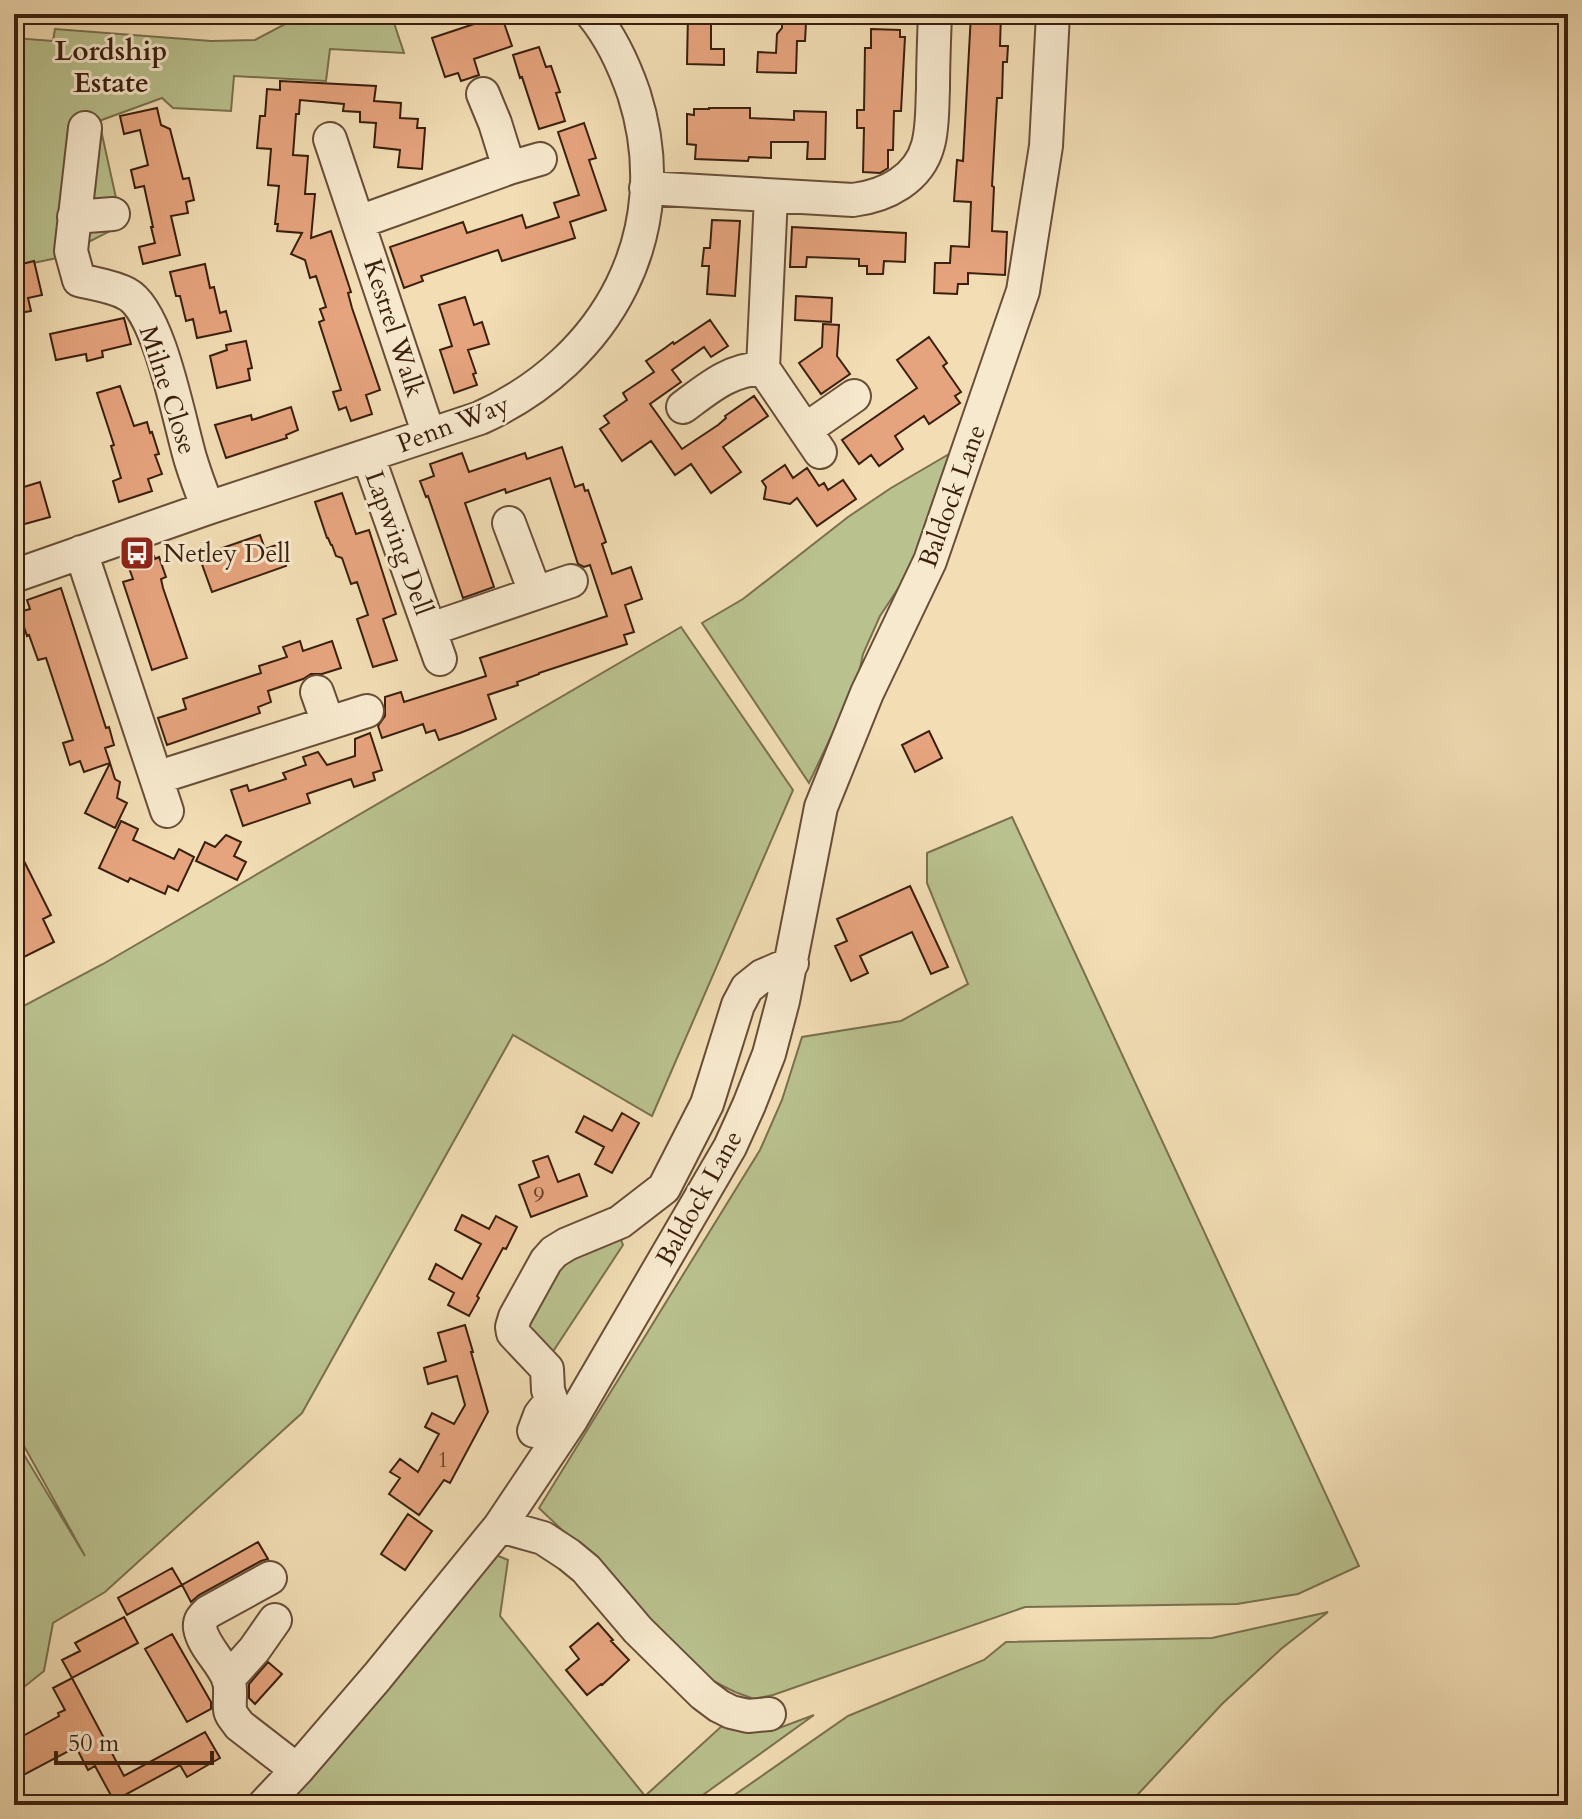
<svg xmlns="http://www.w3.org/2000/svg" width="1582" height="1819" font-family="Cardo,serif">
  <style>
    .green { fill: #b9c18e; stroke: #7a704e; stroke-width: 2 }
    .building { fill: #e6a47e; stroke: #3a1f0d; stroke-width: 2 }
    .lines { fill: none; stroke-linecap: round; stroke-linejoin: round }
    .minor-casing { stroke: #684e37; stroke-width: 36 }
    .minor { stroke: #f7e9ce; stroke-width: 32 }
    .labels { text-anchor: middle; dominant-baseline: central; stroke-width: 6; stroke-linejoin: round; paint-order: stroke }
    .number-label { font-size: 22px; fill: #654029 }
    .street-label { font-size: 26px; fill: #3a1f0d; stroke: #f7e9ce }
    .poi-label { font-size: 26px; fill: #3a1f0d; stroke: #f7e9ce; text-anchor: start }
    .neighbourhood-label { font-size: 28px; font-weight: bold; fill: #3a1f0d; stroke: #f7e9ce }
  </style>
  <rect width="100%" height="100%" fill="#f2ddb4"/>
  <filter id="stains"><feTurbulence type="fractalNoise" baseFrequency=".0025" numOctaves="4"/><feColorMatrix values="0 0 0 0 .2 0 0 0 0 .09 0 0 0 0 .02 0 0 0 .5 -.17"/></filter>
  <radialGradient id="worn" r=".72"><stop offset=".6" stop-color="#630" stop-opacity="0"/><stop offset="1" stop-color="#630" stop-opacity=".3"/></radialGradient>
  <!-- green -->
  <path class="green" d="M304,14h87l13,39 -74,-4 -4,32 -92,-5 -3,35 -58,-3 -11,-10 -63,23 23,104 -65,33 -43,9v-229l39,3 2,-12 156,12 44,-1z
    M956,450l-47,122 -29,44 -17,38 -6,28 -48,101 -107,-160 41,-24 105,-82 43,-29z
    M681,627l112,163 -141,326 -139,-81 -211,378 -197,179 -52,31 -9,48 -30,24v-257l71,118 -71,-128v-417l89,-47z
    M1012,817l347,749 -61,28 -61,10 -212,3 -252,88 -19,4 -19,-7 -22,-11 -30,-22 -78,-88 -66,-63 221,-358 22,-50 20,-63 99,-16 67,-37 -41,-101v-30z
    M617,1230l6,15 -73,111 -19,-15 -4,-20 31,-65z
    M491,1553l17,7 -8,56 145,180 78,-71 48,6 43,-16 -125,90h-413z
    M1328,1612l-47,37 -59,55 -94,101h-408l128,-89 136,-56 22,-18 206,-4z"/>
  <!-- building -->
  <path class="building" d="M688,14h23v35h13v16l-37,-1z
    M971,14h30l-1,32h8l-1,16h-4l-1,36h-5l-5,88 2,1 -2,44 15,1 -2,43 -37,-2v11h-10l-1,10 -23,-1 1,-30h15l1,-17 18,1 2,-45 -17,-1 3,-41 6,1z
    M489,19l2,5 12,-4 9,26 -38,13 5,16 -18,6 -3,-8 -13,4 -13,-39z
    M782,22l24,1 -1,18h-8l-1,32 -39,-1 1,-20 18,1 1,-19 5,-6z
    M871,29l29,1v7h5l-4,74h-7l-1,39h-5v18l-8,5 -17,-1 1,-44h-7v-18h7l1,-62h6z
    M539,47l7,20 5,-1 9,26 -4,1 9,28 -26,8 -17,-52 -2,1 -7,-23z
    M280,81l96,5 -2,15 27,2 -1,15 18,1 -1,9h8l-3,41 -24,-2 2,-17 -26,-3 2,-24 -16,-1v-10l-17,-1 1,-7 -44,-4 -1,14h-3l-3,41 15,1 -3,38h10l-4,44 20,-7 20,61 -3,1 4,15 28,82 -14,5 6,19 -21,7 -5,-14 -7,3 -6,-18 8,-2 -22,-68 5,-2 -4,-11 6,-2 -10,-31 -6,2 -5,-18 -14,-6 11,-21 -25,-2 1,-7h-3l4,-38 -11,-1 3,-36 -14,-1 3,-32h5l2,-27 13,1z
    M157,108l4,17 9,4 13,50 6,-1 5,22 -8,2 2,11 -17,3 9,39 -37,9 -4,-17 16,-4 -4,-16h2l-9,-41 -9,2 -4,-18 17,-5 -8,-35 -16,4 -4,-18z
    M709,108h41v10l44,2v-9l32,1 -1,47h-18l1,-17h-37v16l-22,-1 -1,4 -53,-2 1,-14 -9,-1v-30l7,1v-6h15z
    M584,123l12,35 -7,2 17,50 -36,12 5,16 -73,23 -4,-11 -77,26 2,5 -19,7 -14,-41 73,-25 4,11 55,-18 4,13 33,-11 -5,-14 25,-8 -21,-63z
    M712,220l28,1 -5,75 -28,-2 2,-28h-7l2,-18h6z
    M792,227l114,6 -1,29 -21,-1 -1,13h-16v-8h-8v-7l-52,-2 -1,10h-16z
    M34,261l8,34 -14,3 3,13 -17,3v-48z
    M205,264l5,24 4,-1 6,26 6,-2 5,20 -34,7 -4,-19 -7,2 -6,-25h-4l-6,-24z
    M796,296l36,2 -1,24 -36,-2z
    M465,297l9,28 8,-3 7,22 -21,6 8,23 -3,1 4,11 -23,8 -14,-43 12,-4 -13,-41z
    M124,318l7,26 -29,7 1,6 -16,4 -1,-7 -30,6 -6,-26z
    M710,320l18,26 -17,11 -7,-10 -32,23 9,12 -31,22 32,45 36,-24 8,-7 -1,-2 29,-20 14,20 -45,31 18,25 -30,21 -20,-29 -16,11 -24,-34 -29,20 -22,-32 9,-6 -5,-7 23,-16 -4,-7 31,-21 -8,-11 19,-13 8,-6 1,2z
    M823,324l16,1 -2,31 13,18 -29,20 -22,-31 23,-16z
    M929,337l18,26 -4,3 18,26 -6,4 5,7 -31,21 -5,-8 -29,20 8,13 -24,17 -8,-11 -12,9 -17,-24 75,-52 -20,-28z
    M246,341l6,27 -4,1 2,11 -33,8 -7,-32 17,-6 -1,-5z
    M120,386l14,40 13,-4 3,11 2,-1 7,22 -4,1 7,19 -14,5 4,12 -33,11 -6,-21 8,-3 -10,-32 3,-1 -17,-52z
    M291,407l7,23 -12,5 1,3 -61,20 -11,-33 36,-10 1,5z
    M562,447l13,40 8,-3 2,7 3,-1 18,52 -4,2 10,30 19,-7 11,32 -17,6 9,27 -10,3 3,9 -88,29v1l-22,8 1,3 -30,10 8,24 -36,14 -21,7 -4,-10 -9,3 -3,-9 -41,14 -4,-12 7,-10v-19l16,-5 3,10 82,-26 -6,-18 127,-42 -17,-51 -6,2 -6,-3 -28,-86 -44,15 -1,-4 -40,14 29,84 -31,11 -35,-102 -2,1 -6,-16 14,-5 -4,-12 32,-11 7,19 56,-19 2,6z
    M785,465l8,13 14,-10 12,18 5,-3 4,7 15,-10 13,19 -39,27 -20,-28 -7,6 -26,-5 2,-12 -4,-6z
    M40,482l10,35 -36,10v-37z
    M342,493l14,41 13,-4 27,84 -13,5 14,41 -24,7 -16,-48 11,-4 -11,-33 -6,2 -9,-26 -6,-2 -4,-11h-1l-3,-7h-1l-12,-36z
    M260,535l5,14 14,-5 7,22 -74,26 -13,-36z
    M154,556l1,3 4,-2 7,20 -5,2 2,9 24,70 -35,12 -29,-88 10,-3 -4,-11 6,-2 -1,-3z
    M61,588l45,140 3,-1 5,18 -9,3 5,15 -26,9 -4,-11 -10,4 -7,-22 10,-3 -27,-82 -8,2 -9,-25 -2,1 -8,-24 11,-3 -3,-9z
    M300,641l3,10 29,-10 9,27 -19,6h-11l-8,5 -35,12 3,11 -13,5 2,6 -93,32 -9,-27 28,-9 -3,-10 78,-26 -2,-7 28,-9 -4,-10z
    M929,731l13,27 -27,14 -13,-27z
    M370,733l12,37 -9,3 2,7 -21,7 -3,-8 -44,15 3,9 -67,23 -12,-36 16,-5 2,6 37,-12 -3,-6 23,-8 -3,-8 15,-5 9,13 28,-9v-17z
    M110,763l5,16 5,3 -3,16 10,5 -12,25 -30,-15z
    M121,821l17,8 -5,11 41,19 5,-10 15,8 -16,34 -10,-5 -3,8 -35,-16 -2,4 -29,-14z
    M226,835l15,7 -7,14 12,6 -9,18 -41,-19 9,-19 10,5z
    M14,841l37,74 -8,4 11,23 -40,20z
    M910,886l38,81 -17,7 -19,-42 -52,24 8,17 -17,8 -16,-35 12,-5 -10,-22z
    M622,1113l17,10 -27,50 -17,-9 9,-17 -28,-15 8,-16 28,15z
    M548,1156l10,26 21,-8 8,22 -56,21 -12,-32 20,-8 -6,-16z
    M462,1215l27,14 7,-13 21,11 -11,22 -3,-1 -26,48 2,2 -10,18 -21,-11 6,-12 -25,-14 7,-15 26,15 9,-17 10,-18 -26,-14z
    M465,1325l8,27h-2l17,60 -38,71 -6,-3 -25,35 -30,-21 11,-16 -10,-6 10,-13 18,13 21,-38 -14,-7 7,-14 22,11 11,-19 -8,-29 -29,8 -4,-16 22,-7 -8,-28z
    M408,1514l24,17 -27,39 -24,-16z
    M258,1542l10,17 -7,2 -62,34 -8,7 -9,-17z
    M172,1568l10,17 -55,30 -9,-17z
    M124,1617l14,26 -66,35 -10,-18 18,-9 -5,-8z
    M598,1623l15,17 -2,1 18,19 -27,25 -1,-1 -14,11 -21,-25 13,-11 -9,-12z
    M172,1634l39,68v7l-24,13 -42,-73z
    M268,1662l14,12 -27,30 -6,-6v-14z
    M72,1678l52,98 81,-44 15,26 -33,19 -7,-12 -66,36 -19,-35 -7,4 -12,-23 -62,33v-39l45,-25 -1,-3 7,-3 -12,-22z"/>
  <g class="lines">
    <defs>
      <path id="minor" d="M483,94l12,29 14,45
        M85,128l-14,123 8,29c15,4 34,6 48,14 33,17 53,132 64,167 5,16 11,32 17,47
        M330,139l99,296
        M646,188l207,12c33,-4 66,-21 75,-55 5,-18 4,-38 5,-56 0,-25 1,-50 2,-75
        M771,196l-8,172 57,84
        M74,217l39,-3
        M359,222l150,-54 31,-9
        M683,407c27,-20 46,-37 80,-39
        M805,430l49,-34
        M368,456l72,203
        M509,523l26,69
        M81,552l86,259
        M14,576l194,-68 272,-90c128,-58 198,-186 154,-324 -10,-29 -22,-56 -42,-80
        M431,629l140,-48
        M317,692l11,31
        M156,778l211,-67
        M571,1420l-17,-12 -6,-18 -1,-21 -34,-36 -1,-6 3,-10 31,-56 8,-9 13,-8 53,-22 44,-34 43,-84 31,-99 9,-17 15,-12 30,-13
        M534,1431l6,-16 11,-14
        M500,1526l43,12 26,17 17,14 52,61 65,64 16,12 12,6 17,4 21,-2
        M270,1578l-62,34c-5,5 -9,8 -8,16 3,18 21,33 28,50 4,10 1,20 2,31 0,6 6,11 9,16l58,45
        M228,1679l26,-29 21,-30
        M264,1805l33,-35 80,-93 123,-151 71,-106 159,-273 19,-42 20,-51 14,-53 38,-194 46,-114 63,-132 93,-270 23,-145 7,-132"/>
    </defs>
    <!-- minor casing -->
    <use href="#minor" class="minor-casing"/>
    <!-- minor -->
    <use href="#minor" class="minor"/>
  </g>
  <!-- icons -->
  <defs>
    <symbol id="bus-square" viewBox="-11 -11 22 22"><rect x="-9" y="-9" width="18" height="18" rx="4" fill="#8f2418" stroke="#f7e9ce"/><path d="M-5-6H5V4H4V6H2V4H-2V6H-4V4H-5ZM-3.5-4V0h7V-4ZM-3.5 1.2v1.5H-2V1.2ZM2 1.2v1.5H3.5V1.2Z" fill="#fff"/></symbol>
  </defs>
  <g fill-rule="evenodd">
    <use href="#bus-square" x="117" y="533" width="40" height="40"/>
  </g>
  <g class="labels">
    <!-- number labels -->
    <g class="number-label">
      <text x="539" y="1195">9</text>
      <text x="443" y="1460">1</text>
    </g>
    <!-- street labels -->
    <g class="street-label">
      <text transform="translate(394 328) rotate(72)">Kestrel Walk</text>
      <text transform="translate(168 390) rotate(72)">Milne Close</text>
      <text transform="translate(453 424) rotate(-21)">Penn Way</text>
      <text transform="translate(952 496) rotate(-70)">Baldock Lane</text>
      <text transform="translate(399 543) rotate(70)">Lapwing Dell</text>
      <text transform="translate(699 1198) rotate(-61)">Baldock Lane</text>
    </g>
    <!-- poi labels -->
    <g class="poi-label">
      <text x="163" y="553">Netley Dell</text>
    </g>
    <!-- neighbourhood labels -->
    <g class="neighbourhood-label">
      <text x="111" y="51">Lordship<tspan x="111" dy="32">Estate</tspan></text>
    </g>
  </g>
  <!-- margin -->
  <rect width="1582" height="1819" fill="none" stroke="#f2ddb4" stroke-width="48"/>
  <rect x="16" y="16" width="1550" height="1787" fill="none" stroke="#3a1f0d" stroke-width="4"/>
  <rect x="24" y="24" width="1534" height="1771" fill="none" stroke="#3a1f0d" stroke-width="2"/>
  <!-- scale -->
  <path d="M56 1751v12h156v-12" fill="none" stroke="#3a1f0d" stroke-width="4"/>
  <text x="68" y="1751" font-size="24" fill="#3a1f0d" stroke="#f7e9ce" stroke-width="6" paint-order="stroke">50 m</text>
  <rect width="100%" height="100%" filter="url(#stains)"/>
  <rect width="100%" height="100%" fill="url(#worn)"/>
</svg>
